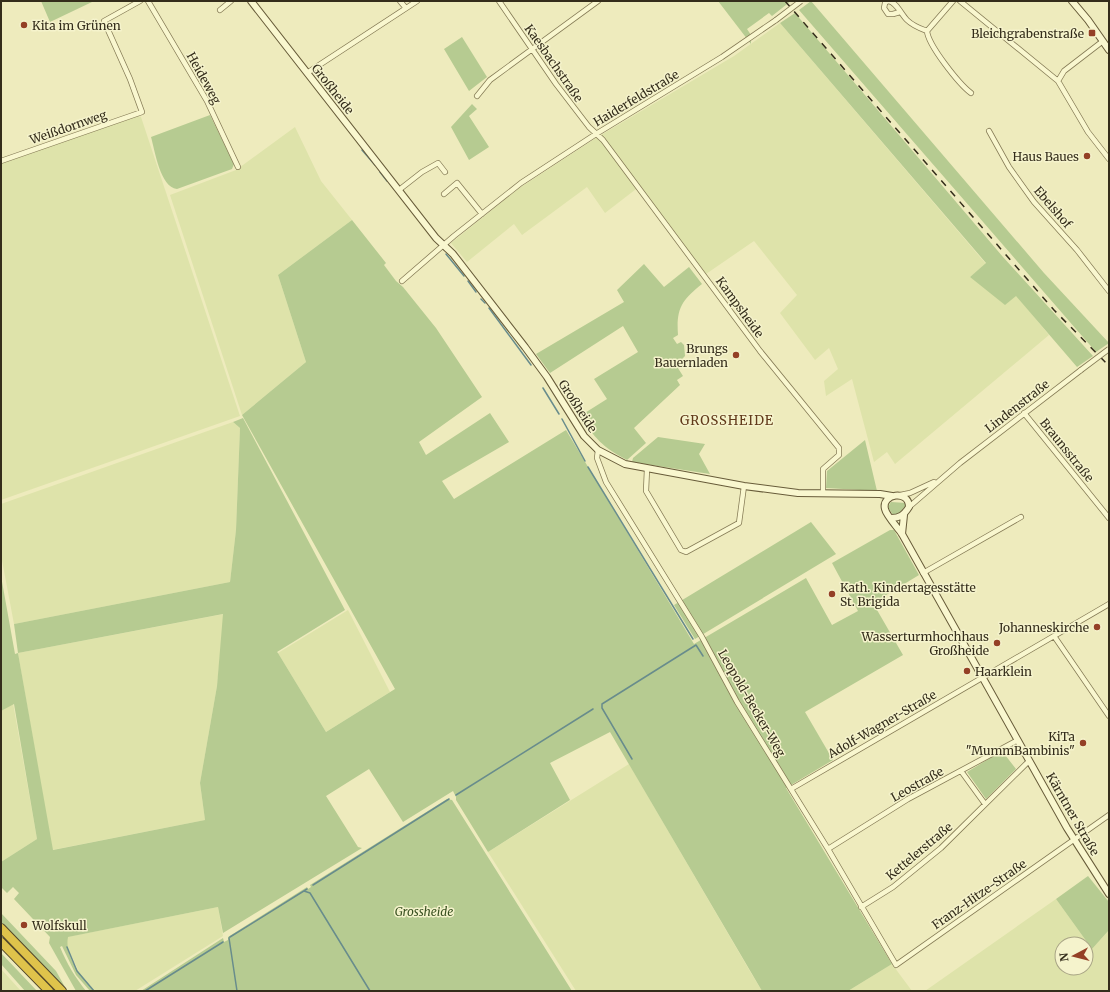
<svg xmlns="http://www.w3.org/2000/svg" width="1110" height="992" font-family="Merriweather,serif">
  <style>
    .farmland { fill: #dee3aa; fill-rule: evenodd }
    .green { fill: #b6cb91; fill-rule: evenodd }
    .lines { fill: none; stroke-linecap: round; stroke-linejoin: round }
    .stream { stroke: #688c8c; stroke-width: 1.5 }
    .street-casing { stroke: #857b56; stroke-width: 6 }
    .secondary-casing { stroke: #675b39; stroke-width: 8 }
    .highway-casing { stroke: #52472b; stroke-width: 10 }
    .street { stroke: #f9f7cf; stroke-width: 4.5 }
    .secondary { stroke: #f9f7cf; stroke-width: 6 }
    .highway { stroke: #dfc34b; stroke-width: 8 }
    .rail { stroke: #342d1b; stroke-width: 1.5; stroke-dasharray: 7 7; stroke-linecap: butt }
    .street-bridge-casing { stroke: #857b56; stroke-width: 6; stroke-linecap: butt }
    .street-bridge { stroke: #f9f7cf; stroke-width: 4.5 }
    .poi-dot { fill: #944026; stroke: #f5f3cc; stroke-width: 1.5 }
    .labels { text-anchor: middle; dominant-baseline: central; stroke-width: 3; stroke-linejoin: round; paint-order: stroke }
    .poi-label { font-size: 12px; fill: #342d1b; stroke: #f5f3cc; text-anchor: end }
    .street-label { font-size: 12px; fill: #342d1b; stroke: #f5f3cc }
    .park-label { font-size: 12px; font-style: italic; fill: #395121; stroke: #f5f3cc }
    .neighbourhood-label { font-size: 13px; letter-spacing: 1px; fill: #613a1a; stroke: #f5f3cc }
  </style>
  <rect width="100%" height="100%" fill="#eeebbd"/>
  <!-- farmland -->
  <path class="farmland" d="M780,23l206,241 -16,13 46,18 33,40 -154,129 -8,-12 -13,10 -22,-83 -26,17 -2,-15 14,-12 -9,-21 -14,12 -35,-47 17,-18 -43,-54 -48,33 -66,-88 -35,27 -18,-26 -65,48 -8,-11 -47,38 -16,-19 67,-54 78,-51 138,-82z
    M136,115l5,2 99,299 -239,84v-337z
    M295,127l26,54 31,39 -74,55 28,87 -64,53 -72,-220 66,-25z
    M233,422l7,6 -4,102 -6,52 -216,42 -13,-69v-51z
    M348,610l42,82 -64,40 -48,-79z
    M224,614l-7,72 -17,97 5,37 -153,30 -34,-197z
    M13,703l24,136 -36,23v-151z
    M629,764l122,209 11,18h-186l-88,-139z
    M1056,899l36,50 17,-19v61h-184zM1062,944h24v24h-24z
    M218,907l5,29 -88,55h-40l-15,-17 -14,-30 1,-7z
    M892,964l20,27h-64z
    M1,969l20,22h-20z"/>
  <!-- green -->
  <path class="green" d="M41,1h50l1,1 -42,20z
    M718,1h73l-19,15 -3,-3 -22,16 4,6v9z
    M811,1l233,272 65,70 -13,9 -297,-342z
    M795,13l208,244 90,99 -16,11 -61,-71 -11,9 -35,-28 16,-14 -206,-240z
    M462,37l25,40 -18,14 -25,-42z
    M472,104l5,5 -8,7 20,31 -20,13 -18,-33z
    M210,115l24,49 -2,5 -55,20c-17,-2 -22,-38 -26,-52z
    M352,220l34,43 -2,2 12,16 7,6 33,41 46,69 -63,45 7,13 64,-42 19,29 -67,39 12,18 112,-69 128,214 112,-66 26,47 26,-14 -26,-48 58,-33h4l25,45 -46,28 30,52 -98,57 28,48 -47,28 106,176 -44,27h-86l-152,-259 -60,31 20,37 -82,52 -32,-52v-3l-3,-6 -50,31 -34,-53 -43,27 32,51 4,1 -139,85 -5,-26 -150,30c-4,20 14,40 27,54h-5l-14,-16 -14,-29 -2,1c7,17 15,30 26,44h-10l-27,-48 1,-6 -36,-38 5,-6 -6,-6 -6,6 -6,-6v-25l36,-23 -23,-135 -13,7v-135l14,78 3,-1 -4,-29 216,-42 6,-52 4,-102 -7,-6 10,-4 102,192 -68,42 1,1 48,79 69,-43 -153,-274 64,-53 -28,-87zM223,614l-6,72 -17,97 5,37 -152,30 -35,-197z
    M644,264l20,23 25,-20 13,17c-20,16 -26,24 -24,51l-5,3 4,6 4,-2 3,3 1,11 -9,9 7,11 -6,4 3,5 -46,43 12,15 -19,17c-25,-13 -32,-22 -47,-44l27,-17 -13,-20 44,-27 -15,-26 -73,47 -14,-19 88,-52 -7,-12z
    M658,437l47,7 -6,10 11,20 -78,-12 1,-4z
    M865,440l12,51 -51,-3 1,-17z
    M891,502l15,1 1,2 -10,10h-4l-5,-8z
    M811,522l25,32 -141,85 -21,-34z
    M1002,751l14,18 -30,30 -19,-27z
    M447,799l5,1 120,191h-431l82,-53 1,4 4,-2v-3l79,-50 1,2 3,-2 -1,-2z
    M1088,876l21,26v28l-17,19 -36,-50z
    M1,913l55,58 9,16 -30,-28 -34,-37z
    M1,953l36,38h-12l-24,-27z"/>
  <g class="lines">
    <!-- stream -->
    <path class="stream" d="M362,150l13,15
      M380,172l7,9
      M446,254l18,22
      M468,281l8,11
      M481,299l4,4
      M489,308l42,57
      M543,388l16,26
      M562,419l23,42
      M588,467l105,172
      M632,759l-30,-51v-4l94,-59 7,11
      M456,795l137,-86
      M313,885l136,-86
      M304,891l6,2 60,98
      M230,937l77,-48
      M229,938l8,53
      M67,947l10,24 17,20
      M145,991l78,-49"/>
    <defs>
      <path id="street" d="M148,1l59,100 31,66
        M400,1l5,6
        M499,1l57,83 33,43 14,13 157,211 79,97v7l-16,14v24
        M888,1l-3,2 -1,5 4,6h5l7,-2
        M889,1c8,2 12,13 18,19 6,6 12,8 20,11 1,14 32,53 44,62
        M960,1l98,80
        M220,10l11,-9
        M927,31l26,-30
        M1103,41l-39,30 -6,10 30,51 21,27
        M307,73l110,-72
        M477,96l13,-16 108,-79
        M989,131l20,36 25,35 43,48 32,41
        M1,161l141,-49 -12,-33 -26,-58 36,-20
        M399,190l23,-18 16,-9 7,9
        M444,194l13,-11 25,31
        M402,281l52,-45 67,-53 75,-49 126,-77 54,-37
        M1024,413l85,105
        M598,450l-1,8 9,24 96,155 35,65 91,147 68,116 213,-150
        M647,469l-1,22 35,59 5,2 53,-29 5,-37
        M900,495l10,-2 24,-11
        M909,507l51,-44 121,-93
        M923,573l98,-56
        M1054,636l55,80
        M961,771l24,33
        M791,789l318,-185
        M828,849l80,-50 110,-59
        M861,907l32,-20 48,-39 88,-87"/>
      <path id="secondary" d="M251,1l185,237 17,16 72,93 22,30 37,59 14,14 27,14 119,22 54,7 82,1 12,2
        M1072,1l16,19 21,30
        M891,518c9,0 13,-3 18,-11 0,-18 -28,-13 -24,2 1,6 13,19 17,25l165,294 42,66
        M902,534l2,-19"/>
      <path id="highway" d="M1,928l61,63
        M1,942l48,49"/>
    </defs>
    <!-- street casing -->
    <use href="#street" class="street-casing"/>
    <!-- secondary casing -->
    <use href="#secondary" class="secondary-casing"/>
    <!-- highway casing -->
    <use href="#highway" class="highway-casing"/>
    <!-- street -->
    <use href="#street" class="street"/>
    <!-- secondary -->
    <use href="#secondary" class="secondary"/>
    <!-- highway -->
    <use href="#highway" class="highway"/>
    <!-- rail -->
    <path class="rail" d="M785,1l269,309 55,56"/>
    <defs>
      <path id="street-bridge" d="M776,20l25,-19
        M1081,370l28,-21"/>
    </defs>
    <!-- street-bridge casing -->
    <use href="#street-bridge" class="street-bridge-casing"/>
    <!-- street-bridge -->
    <use href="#street-bridge" class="street-bridge"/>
  </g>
  <!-- markers -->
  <g class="poi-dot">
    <circle cx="24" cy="25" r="4"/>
    <rect x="1088" y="29" width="8" height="8" rx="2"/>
    <circle cx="1087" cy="156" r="4"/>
    <circle cx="736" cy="355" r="4"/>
    <circle cx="832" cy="594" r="4"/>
    <circle cx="1097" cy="627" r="4"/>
    <circle cx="997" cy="643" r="4"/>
    <circle cx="967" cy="671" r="4"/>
    <circle cx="1083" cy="743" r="4"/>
    <circle cx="24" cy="925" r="4"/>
  </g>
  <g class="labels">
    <!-- poi labels -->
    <g class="poi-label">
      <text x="32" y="25" text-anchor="start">Kita im Grünen</text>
      <text x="1084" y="33">Bleichgrabenstraße</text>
      <text x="1079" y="156">Haus Baues</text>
      <text x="728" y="348">Brungs<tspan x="728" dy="14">Bauernladen</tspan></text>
      <text x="840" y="587" text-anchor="start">Kath. Kindertagesstätte<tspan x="840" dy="14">St. Brigida</tspan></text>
      <text x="1089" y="627">Johanneskirche</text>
      <text x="989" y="636">Wasserturmhochhaus<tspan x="989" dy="14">Großheide</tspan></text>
      <text x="975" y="671" text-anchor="start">Haarklein</text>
      <text x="1075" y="736">KiTa<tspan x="1075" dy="14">"MummBambinis"</tspan></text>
      <text x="32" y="925" text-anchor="start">Wolfskull</text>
    </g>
    <!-- street labels -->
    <g class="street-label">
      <text transform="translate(554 63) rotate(55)">Kaesbachstraße</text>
      <text transform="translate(204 78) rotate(61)">Heideweg</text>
      <text transform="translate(333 89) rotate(52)">Großheide</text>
      <text transform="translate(636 98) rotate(-31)">Haiderfeldstraße</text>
      <text transform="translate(68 127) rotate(-19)">Weißdornweg</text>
      <text transform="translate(1053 207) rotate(49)">Ebelshof</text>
      <text transform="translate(740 307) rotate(54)">Kampsheide</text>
      <text transform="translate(578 406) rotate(57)">Großheide</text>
      <text transform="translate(1017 406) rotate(-38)">Lindenstraße</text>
      <text transform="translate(1067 450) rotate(51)">Braunsstraße</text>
      <text transform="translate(752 703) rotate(60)">Leopold-Becker-Weg</text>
      <text transform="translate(882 724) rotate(-30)">Adolf-Wagner-Straße</text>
      <text transform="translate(917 784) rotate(-29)">Leostraße</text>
      <text transform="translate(1073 814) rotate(60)">Kärntner Straße</text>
      <text transform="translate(919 851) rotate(-40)">Kettelerstraße</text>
      <text transform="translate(979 894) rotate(-35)">Franz-Hitze-Straße</text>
    </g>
    <!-- park labels -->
    <g class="park-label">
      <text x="424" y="911">Grossheide</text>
    </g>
    <!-- neighbourhood labels -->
    <g class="neighbourhood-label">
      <text x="727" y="420">GROSSHEIDE</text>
    </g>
  </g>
  <!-- border -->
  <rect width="1110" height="992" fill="none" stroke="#342d1b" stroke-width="4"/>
  <!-- north arrow -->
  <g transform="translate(1074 956) rotate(263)"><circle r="19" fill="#f5f3cc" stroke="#a8a485"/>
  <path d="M0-3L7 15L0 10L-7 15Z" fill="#944026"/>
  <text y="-6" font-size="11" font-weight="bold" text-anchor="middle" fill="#342d1b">N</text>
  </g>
</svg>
